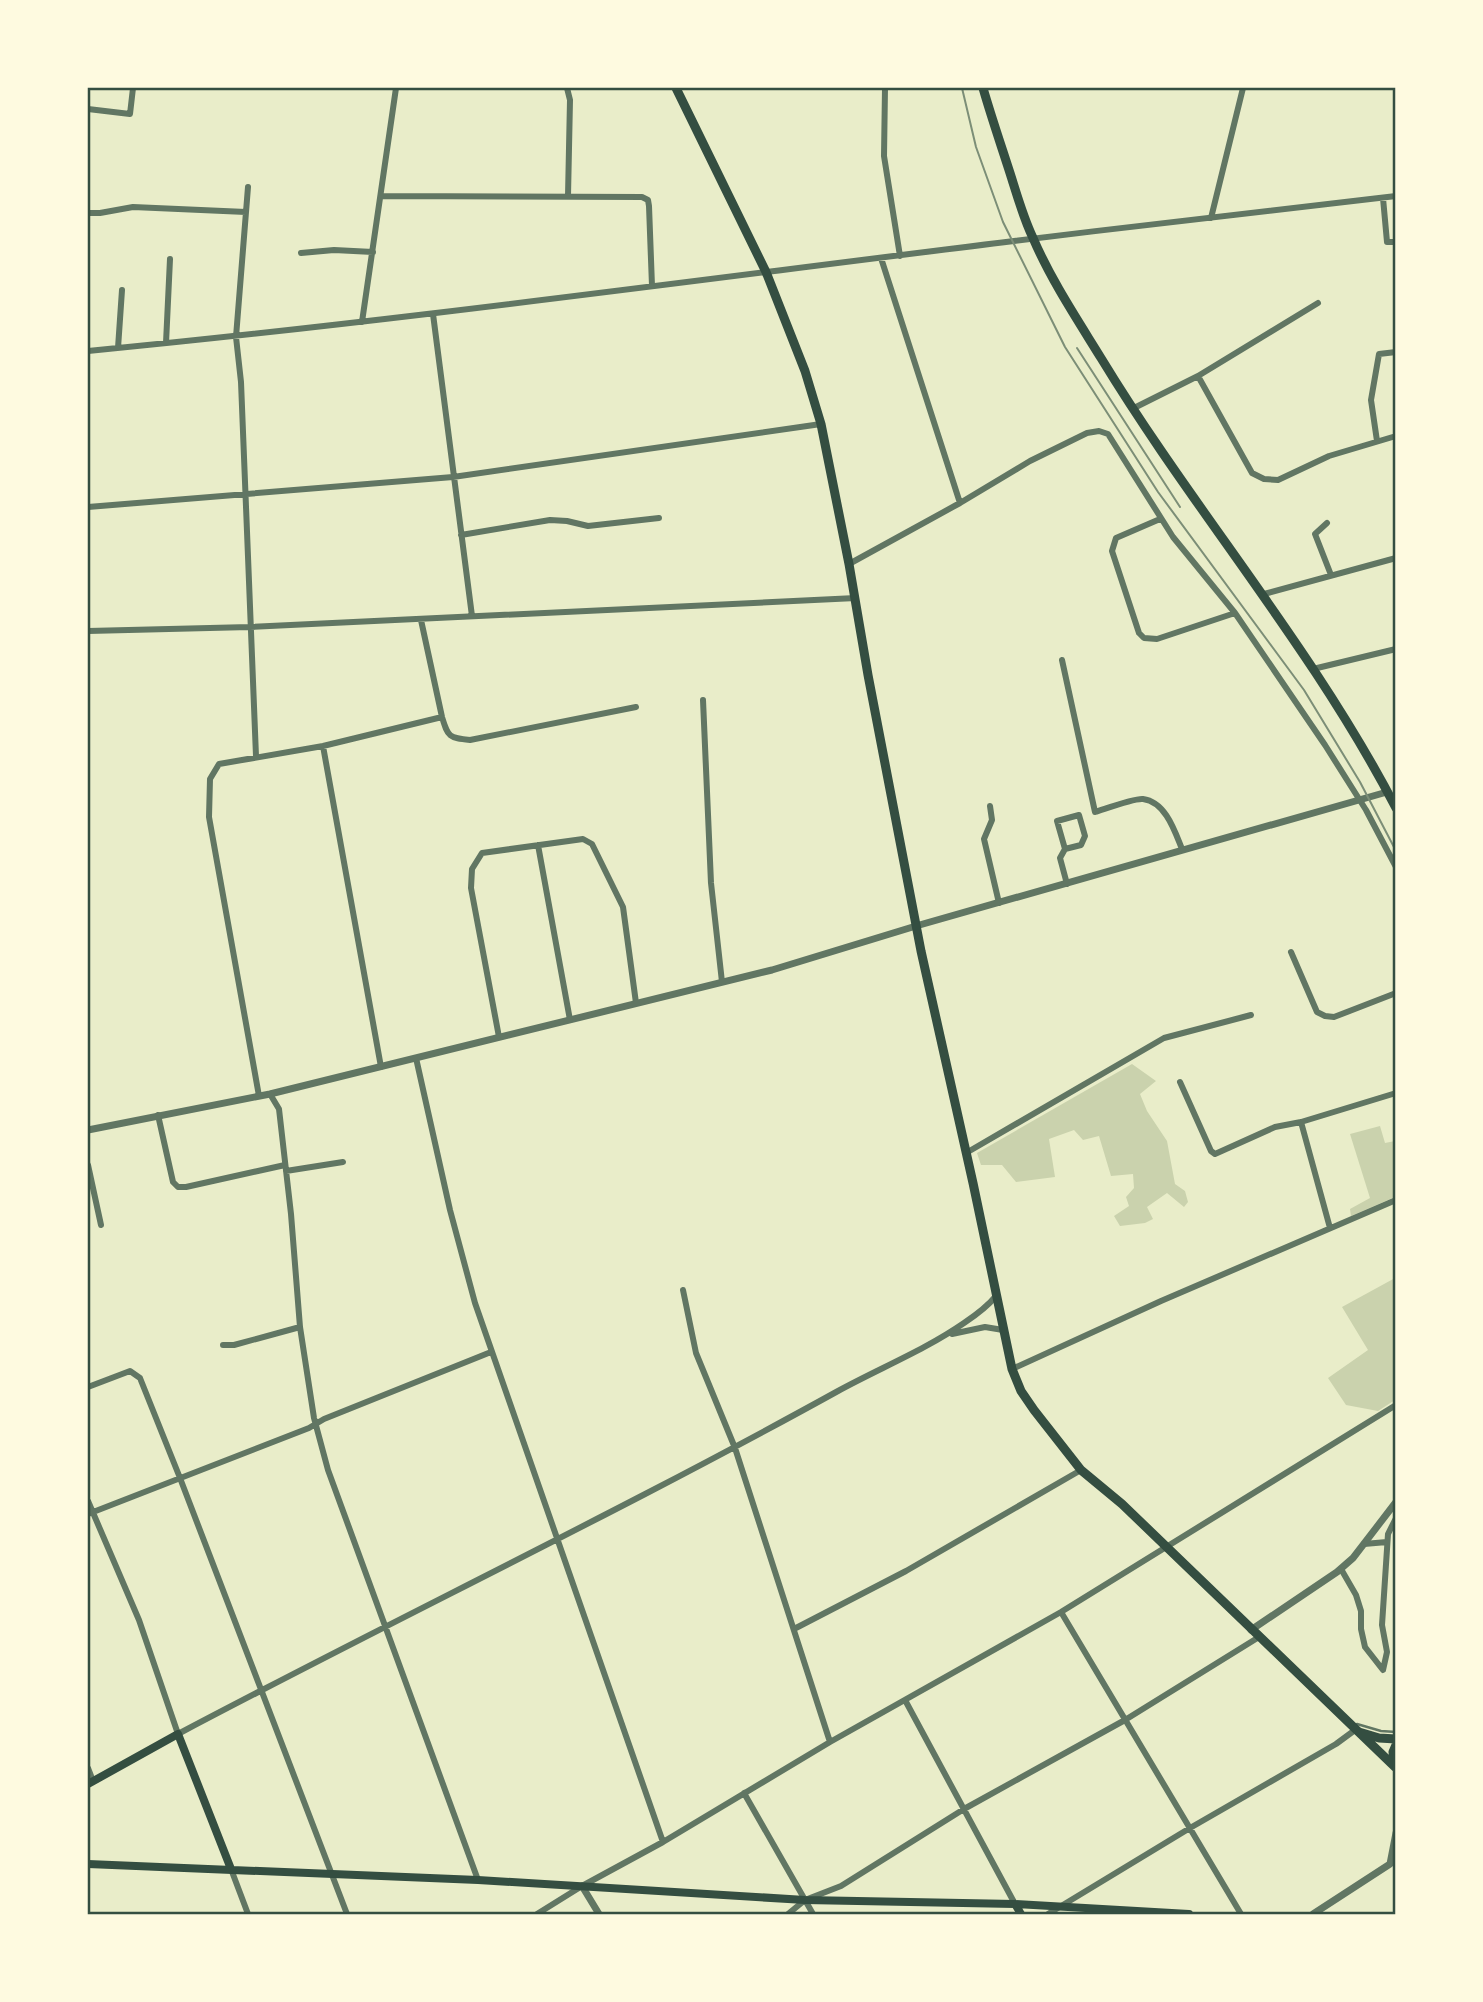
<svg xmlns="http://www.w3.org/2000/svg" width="1483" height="2002" font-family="Figtree,sans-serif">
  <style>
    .green { fill: #cad2ad }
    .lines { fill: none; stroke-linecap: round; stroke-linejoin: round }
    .service { stroke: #617663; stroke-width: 2.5 }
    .minor { stroke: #617663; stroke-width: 6 }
    .tertiary { stroke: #617663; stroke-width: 7 }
    .secondary { stroke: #344e41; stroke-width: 8 }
    .primary { stroke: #344e41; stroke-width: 9 }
    .tram { stroke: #7c8e77; stroke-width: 2 }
    .neatline { fill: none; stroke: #344e41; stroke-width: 2.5 }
  </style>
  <rect width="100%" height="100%" fill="#e9edc9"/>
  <!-- green -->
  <path class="green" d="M1132,1064l24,17 -16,13 7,17 20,30 8,43 10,7 3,11 -4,5 -17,-14 -20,14 6,12 -8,4 -25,3 -6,-10 15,-10 -3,-9 8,-9 -1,-14 -22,2 -12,-40 -16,4 -9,-10 -25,9 6,38 -39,5 -14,-17h-21l-4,-12z
    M1380,1126l5,17 10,-2v56l-44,19 -1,-7 20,-11 -20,-64z
    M1395,1278v122l-17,11 -32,-6 -18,-27 40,-28 -26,-43z"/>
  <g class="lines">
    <!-- service -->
    <path class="service" d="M1357,1724l24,7 15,1"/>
    <!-- minor -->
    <path class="minor" d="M567,88l3,12 -2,96
      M885,88l-1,68 16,100
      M88,109l42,5 3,-26
      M248,187l-12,150 5,45 15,374
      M381,196l261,1 6,3 1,6 3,80
      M1383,198l4,44h9
      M88,213h12l33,-6 113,5
      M1211,218l32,-130
      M301,253l33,-3 39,2
      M881,258l79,245
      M433,314l39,302
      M362,322l34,-234
      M166,343l4,-84
      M118,348l4,-58
      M88,351c309,-30 617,-72 926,-110 127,-16 254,-29 382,-45
      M1198,376l54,97 12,6 14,1 51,-24 67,-20
      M1132,409l66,-33 120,-73
      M1377,441l-6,-41 8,-46 17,-2
      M88,507l365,-30 368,-53
      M1160,519l-44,19 -4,13 27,82 5,5 13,1 78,-26
      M1327,523l-12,11 16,41
      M461,535l89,-15 17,1 21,5 71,-8
      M849,564l111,-61 70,-42 57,-28 12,-2 9,3 65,103 62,76 90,132 41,65 30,57
      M1264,594l132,-36
      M421,620l21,97c6,20 7,21 28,23l166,-33
      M88,631l162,-4 606,-29
      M1062,660l33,152c10,-3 39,-14 48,-13 23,3 32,33 39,50
      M1313,669l83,-20
      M703,700l8,183 11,99
      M323,746l58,321
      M990,806l2,14 -8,19 15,64
      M538,845l32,175
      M1065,849l-8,-28 22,-6 6,21 -4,9 -16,4 -5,9 7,26
      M1291,952l26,60 8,4 9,1 62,-24
      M499,1037l-28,-149 1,-19 10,-16 101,-14 9,5 31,63 13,96
      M416,1058l34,152 25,93 188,539
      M1180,1082l31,69 4,3 60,-27 26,-5 95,-29
      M270,1094l9,15 12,105 9,113 14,91 14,52 150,410
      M259,1096l-50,-279 1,-38 9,-15 104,-18 119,-29
      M158,1115l15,67 5,5h8l99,-22
      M1301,1122l29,106
      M966,1153l198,-115 87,-23
      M88,1165l13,60
      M286,1171l57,-9
      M683,1290l13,63 39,95 95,294
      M952,1334l33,-7 18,3
      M223,1345h11l66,-18
      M1012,1369l149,-68 235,-101
      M88,1387l42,-16 10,7 40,100 167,436
      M88,1501l51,119 39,114c219,-116 443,-223 660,-343 42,-23 87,-41 126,-68 12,-8 23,-16 32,-27
      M88,1514l221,-86 15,-9 167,-67
      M1364,1544l23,-2
      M1341,1569l15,26 5,16v18l4,18 18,23 4,-18 -5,-27 6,-91 8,-16
      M1061,1612l180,302
      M794,1629l112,-58 175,-101
      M905,1700l110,204
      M88,1768l5,13
      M744,1793l69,121
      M231,1869l17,45
      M537,1914l45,-28 81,-44 167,-100 231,-130 335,-207
      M788,1914l17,-14 36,-14 123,-77 161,-89 134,-83
      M1048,1914l142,-86 146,-84 19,-14"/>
    <!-- tertiary -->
    <path class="tertiary" d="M88,1130l182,-36 502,-124 144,-44 471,-134
      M1251,1630l86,-58 16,-14 43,-56
      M582,1886l17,28
      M1313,1914l77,-50 6,-31"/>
    <!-- secondary -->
    <path class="secondary" d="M88,1784l90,-50 53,135
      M88,1864l390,16 327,20 210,4 174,10
      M1015,1904l6,10"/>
    <!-- primary -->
    <path class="primary" d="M676,88l90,184 39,99 16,53 28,140 19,111 53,276 52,232 39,186 9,22 13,19 47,60 41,34 273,263
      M983,88c8,28 18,57 27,85 7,22 13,44 23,65 18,42 44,81 68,120 93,153 212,290 295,450
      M1359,1732l20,6 17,1
      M1395,1766l-2,-14 3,-7"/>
    <!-- tram -->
    <path class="tram" d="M962,88l14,59 27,75 62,125 93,145 146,198 56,92 36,69
      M1077,348l103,159"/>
  </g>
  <!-- border -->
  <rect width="1483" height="2002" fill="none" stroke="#fefae0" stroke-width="178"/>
  <rect x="89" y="89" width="1305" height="1824" class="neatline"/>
</svg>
